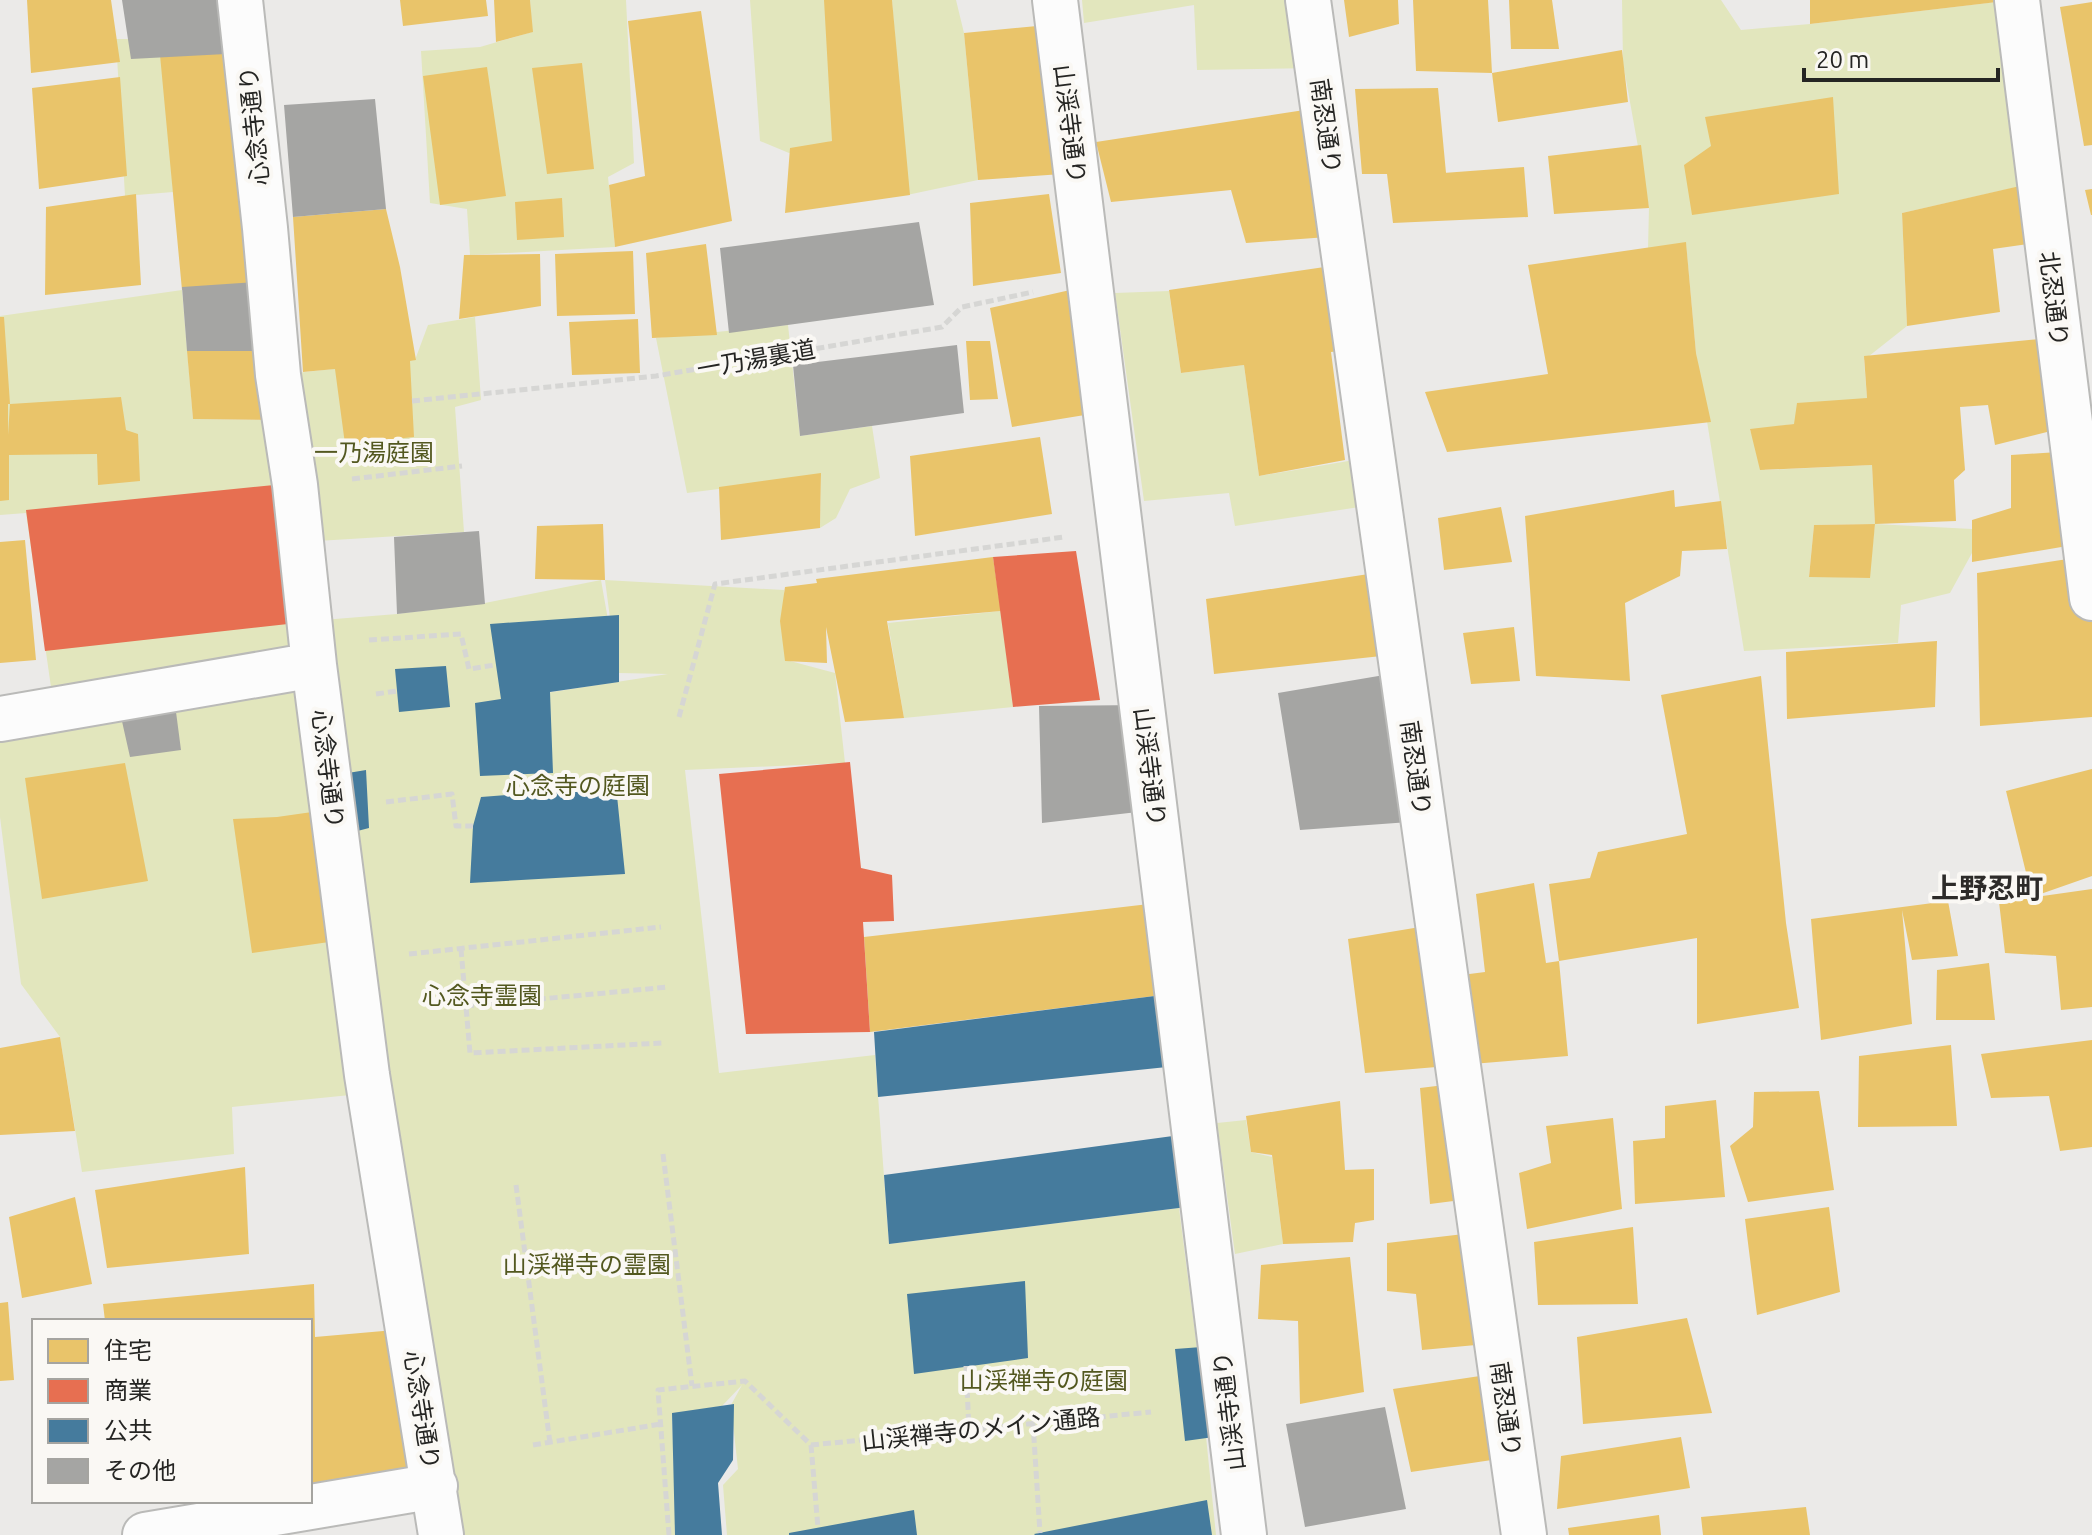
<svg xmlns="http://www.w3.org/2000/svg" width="2092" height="1535" font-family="Ubuntu,'Noto Sans JP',sans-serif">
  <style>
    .green { fill: #e2e6bd; fill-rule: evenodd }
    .homes { fill: #e9c46a }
    .shops { fill: #e76f51 }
    .public { fill: #457b9d }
    .building { fill: #a5a5a3 }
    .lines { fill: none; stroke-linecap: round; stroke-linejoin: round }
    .street-casing { stroke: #babab8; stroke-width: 48 }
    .path { stroke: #d6d6d4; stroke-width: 5; stroke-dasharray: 8 4; stroke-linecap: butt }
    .street { stroke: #fcfcfc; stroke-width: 44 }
    .labels { text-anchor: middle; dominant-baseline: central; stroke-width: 8; stroke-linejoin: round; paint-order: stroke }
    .street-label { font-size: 24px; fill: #252523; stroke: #faf8f4 }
    .park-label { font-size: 24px; fill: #535820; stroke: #faf8f4 }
    .quarter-label { font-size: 28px; font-weight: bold; fill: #2d2b29; stroke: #faf8f4 }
  </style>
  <rect width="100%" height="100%" fill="#ebeae8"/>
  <!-- green -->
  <path class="green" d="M530,0h96l8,163 -26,14 7,70 -145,8 -3,-46 -37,-6 -9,-152 59,-4 52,-15z
    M750,0h90l-8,141 -43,12 -29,-12z
    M892,0h64l8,33 14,147 -71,15z
    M1082,0h226l9,68 -120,2 -3,-65 -110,18z
    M1622,0h99l20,30 69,-6 203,-24 27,182 -138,31 5,113 -43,34 3,38 -73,26 -44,6 15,40 107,-5 3,59 97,5v24l-22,40 -49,12 -3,38 -154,8 -48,-298 -10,-110 -38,5 1,-40 -26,-145zM1875,524l-6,54 -60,-2 5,-51z
    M116,39h46l11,153 -48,4z
    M182,290l11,129 90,1 -5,-45 137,-15 13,-35 47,-8 6,83 -26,7 9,125 -163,10v125l-248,34 -27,-188 -26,2v-199z
    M1169,291l12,82 63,-8 15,111 113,-19 7,47 -144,22 -6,-33 -85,8 -29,-208z
    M788,325l12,111 72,-10 8,52 -30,11 -14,29 -16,10 1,-52 -134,17 -31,-155z
    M601,580l16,91 -12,-91 179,10 6,71 45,12 10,90 -160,7 34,303 156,-18 14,189 290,-36 18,140 19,187h-489l-4,-50 15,-16 -7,-64 11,-20 -20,21 -50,8 4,121h-218l-88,-442 -138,14 2,47 -152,18 -22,-135 -39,-53 -21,-167v-98l315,-50 -5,-48 87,-7 88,-11zM618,673l50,1 -135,21z
    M1001,611l12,96 -109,11 -16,-95z
    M1246,1120l5,32 21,5 11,87 -48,10 -18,-131z"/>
  <!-- homes -->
  <path class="homes" d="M27,0h84l9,62 -89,11z
    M400,0h86l2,16 -85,10z
    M494,0h36l3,32 -37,10z
    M824,0h68l18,195 -125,18 5,-65 42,-7z
    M1344,0h54l1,24 -50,13z
    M1413,0h75l4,73 130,-23 6,52 -130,20 -6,-49 -76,-2z
    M1509,0h43l7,49h-48z
    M1810,0h186l1,2 -187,22z
    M2092,2v143l-8,1 -24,-139z
    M701,11l31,210 -117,26 -6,-62 36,-9 -17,-155z
    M1058,24l18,149 -98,7 -14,-147z
    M245,53l24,228 -87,9 -22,-235z
    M582,63l12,106 -47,5 -15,-106z
    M487,67l19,129 -66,9 -17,-129z
    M120,77l7,99 -88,13 -7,-101z
    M1438,88l8,85 -16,1 94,-7 4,50 -135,6 -6,-49h-25l-7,-85z
    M1833,97l6,97 -147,21 -8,-50 27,-19 -6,-29z
    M1324,107l17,129 -95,7 -15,-53 -120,12 -15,-60z
    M1641,145l8,63 -95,6 -6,-58z
    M2020,186l8,58 -35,5 7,63 -93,14 -5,-113z
    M2092,189v26h-1l-6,-25z
    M136,194l5,91 -96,10 1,-88z
    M1049,194l12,79 -88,13 -3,-83z
    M562,198l2,39 -47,3 -2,-38z
    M386,209l14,58 16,93 -6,1 4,76 -69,7 -10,-75 -32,3 -10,-155z
    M1686,242l10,111 15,69 -264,30 -22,-60 123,-18 -20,-109z
    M706,244l11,91 -65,3 -6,-85z
    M633,251l2,63 -78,2 -2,-62z
    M540,254l1,52 -82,13 5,-64z
    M1345,264l12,85 -26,3 14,108 -86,16 -15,-111 -63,8 -12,-83z
    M1079,288l18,125 -85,14 -22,-119z
    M0,317h4l6,87h-2v31l2,-31 111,-7 5,33 12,4 2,47 -42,4 -1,-31 -88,1v45l-9,1z
    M638,319l2,54 -68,2 -3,-53z
    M2059,337l12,89 -76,19 -7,-40 -28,2 5,63 -11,10 2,41 -81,3 -3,-59 -112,5 -10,-41 44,-5 3,-21 70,-5 -3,-42z
    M966,341h24l8,58 -28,1z
    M187,351h89l8,69 -91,-1z
    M1040,437l12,77 -137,22 -5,-80z
    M2073,451l12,92 -113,19v-42l39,-12v-53z
    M821,473l-1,55 -99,12 -2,-53z
    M1674,490l1,17 46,-6 6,48 -45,2 -2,25 -55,27 5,78 -94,-5 -11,-160z
    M1501,507l11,55 -68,8 -6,-52z
    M603,524l2,56 -70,-1 2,-53z
    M1875,524l-5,54 -61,-1 5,-52z
    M25,540l11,120 -36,3v-121z
    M2087,556l5,42v119l-112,9 -3,-153z
    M993,557l8,54 -114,10 17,97 -59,4 -19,-95 1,36 -42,-2 -5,-40 5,-34 32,-4 -1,-4z
    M1388,571l12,83 -186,20 -8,-75z
    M1514,627l6,54 -49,3 -8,-51z
    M1937,641l-2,66 -148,12 -1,-67z
    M1761,676l25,247 13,85 -102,16v-86l-138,23 -10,-77 41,-6 8,-26 89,-18 -26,-139z
    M125,763l23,118 -106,18 -17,-121z
    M2092,769v107l-60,21 -26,-106z
    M333,809l17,130 -98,14 -19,-134 44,-2z
    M1534,883l12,80 13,-2 9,95 -203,17 -17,-134 90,-15 8,53 39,-5 -9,-78z
    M2092,889v118l-31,3 -5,-54 -51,-3 -6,-51z
    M1948,901l10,55 -46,4 -10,-50 10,114 -91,16 -10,-121z
    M1166,902l12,91 -308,39 -6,-95z
    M1989,963l6,57h-59l1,-50z
    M60,1037l15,94 -75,4v-87z
    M2092,1040v107l-32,4 -11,-55 -58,2 -10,-44z
    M1951,1045l6,81 -99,1 1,-71z
    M1461,1083l16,115 -47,6 -10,-116z
    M1819,1091l15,99 -86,12 -18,-56 23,-19 1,-35z
    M1716,1100l9,97 -90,7 -2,-63 32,-3v-32z
    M1340,1101l5,69 29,-1v51l-19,3 -2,19 -70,2 -11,-89 -21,-3 -5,-36z
    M1613,1118l9,91 -95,20 -8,-56 32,-10 -5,-37z
    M245,1167l4,87 -142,14 -12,-78z
    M75,1197l17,87 -70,14 -13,-81z
    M1829,1207l11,85 -83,23 -12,-96z
    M1633,1227l5,77 -100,1 -4,-63z
    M1481,1232l-5,113 -54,5 -6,-56 -29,-3v-48z
    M1350,1257l14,135 -64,12 -2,-83 -40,-2 3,-54z
    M314,1284l1,53 91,-8 26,156 -122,2v-166h-205l-2,-17z
    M8,1302l6,78 -14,1v-78z
    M1687,1318l25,95 -129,11 -6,-87z
    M1500,1373l12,84 -101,15 -18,-83z
    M1681,1437l9,51 -133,21 4,-53z
    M1806,1507l4,28h-107l-2,-18z
    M1659,1515l2,20h-92l-1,-7z"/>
  <!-- shops -->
  <path class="shops" d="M284,484l13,139 -252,28 -19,-141z
    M1076,551l24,149 -87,7 -20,-150z
    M850,762l11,106 31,7 2,46 -31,1 7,110 -124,2 -27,-260z"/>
  <!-- public -->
  <path class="public" d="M619,615v67l-69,10 3,81 -73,3 -5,-73 26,-4 -11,-75z
    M446,666l4,41 -51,5 -4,-43z
    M366,770l3,58 -27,7 -6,-60z
    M616,786l9,88 -155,9 3,-57 8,-29z
    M1178,993l8,72 -308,32 -4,-65z
    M1195,1133l8,72 -314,39 -5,-69z
    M1025,1281l3,77 -114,16 -7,-80z
    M1215,1346l6,90 -36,5 -10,-92z
    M734,1404l-1,56 -15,23 4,52h-47l-3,-122z
    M1207,1500l5,35h-177l-1,-1z
    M914,1510l3,25h-128v-2z"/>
  <!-- building -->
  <path class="building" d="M122,0h118l5,53 -114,6z
    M375,99l11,110 -93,8 -9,-112z
    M919,222l15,83 -205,28 -9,-85z
    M269,281l7,70h-89l-5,-64z
    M957,345l7,68 -164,23 -7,-71z
    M479,531l6,73 -88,10 -3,-77z
    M1402,672l21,149 -123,9 -22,-137z
    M173,689l8,61 -51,7 -13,-58z
    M1142,705l13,105 -113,13 -3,-117z
    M1385,1407l21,102 -101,18 -19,-103z"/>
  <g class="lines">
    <defs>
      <path id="street" d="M240,0l25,228 13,147 17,110 19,180 53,410 74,460
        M1055,0l189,1535
        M1308,0l216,1535
        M2017,0l75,598
        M0,719l314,-54
        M145,1535l290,-49"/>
    </defs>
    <!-- street casing -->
    <use href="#street" class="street-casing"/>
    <!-- path -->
    <path class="path" d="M412,401l244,-25 286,-49 20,-20 71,-15
      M352,479l110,-13
      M369,640l92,-6 8,35 26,-4
      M376,694l21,-3
      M679,717l36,-133 349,-47
      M386,802l66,-8 4,32h17
      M461,949l9,104 193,-10
      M409,954l252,-27
      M466,1006l202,-19
      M663,1154l29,232
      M516,1185l34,258
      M966,1366l3,63
      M1033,1423l7,110
      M533,1445l128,-21
      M811,1445l340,-33
      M811,1445l7,83
      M669,1535l-11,-145 87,-9 66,64"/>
    <!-- street -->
    <use href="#street" class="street"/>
  </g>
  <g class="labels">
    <!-- street labels -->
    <g class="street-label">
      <text transform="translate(1070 124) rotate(83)">山渓寺通り</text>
      <text transform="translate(254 126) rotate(-96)">心念寺通り</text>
      <text transform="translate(1326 126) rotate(82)">南忍通り</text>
      <text transform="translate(2054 299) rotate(83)">北忍通り</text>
      <text transform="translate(756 359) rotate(-10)">一乃湯裏道</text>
      <text transform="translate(1150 767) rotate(83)">山渓寺通り</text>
      <text transform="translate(1416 768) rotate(82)">南忍通り</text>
      <text transform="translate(328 769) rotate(83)">心念寺通り</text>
      <text transform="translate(1506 1409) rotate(82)">南忍通り</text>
      <text transform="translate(422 1410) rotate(81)">心念寺通り</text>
      <text transform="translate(1229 1411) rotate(-97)">山渓寺通り</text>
      <text transform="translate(981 1429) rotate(-6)">山渓禅寺のメイン通路</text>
    </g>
    <!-- park labels -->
    <g class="park-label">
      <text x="374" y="452">一乃湯庭園</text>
      <text x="578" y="785">心念寺の庭園</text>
      <text x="482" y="995">心念寺霊園</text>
      <text x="587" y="1264">山渓禅寺の霊園</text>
      <text x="1044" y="1380">山渓禅寺の庭園</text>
    </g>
    <!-- quarter labels -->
    <g class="quarter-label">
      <text x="1987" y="887">上野忍町</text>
    </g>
  </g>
  <!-- legend -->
  <rect x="32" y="1319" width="280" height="184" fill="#faf8f4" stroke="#a5a4a0" stroke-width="2"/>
  <rect x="48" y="1339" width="40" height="24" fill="#e9c46a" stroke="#a5a4a0" stroke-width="2"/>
  <text x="104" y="1359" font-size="24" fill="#252523">住宅</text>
  <rect x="48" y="1379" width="40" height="24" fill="#e76f51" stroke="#a5a4a0" stroke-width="2"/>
  <text x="104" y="1399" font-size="24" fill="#252523">商業</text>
  <rect x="48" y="1419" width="40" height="24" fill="#457b9d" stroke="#a5a4a0" stroke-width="2"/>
  <text x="104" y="1439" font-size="24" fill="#252523">公共</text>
  <rect x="48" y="1459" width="40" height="24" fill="#a5a5a3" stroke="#a5a4a0" stroke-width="2"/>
  <text x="104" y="1479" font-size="24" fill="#252523">その他</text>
  <!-- scale -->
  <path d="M1804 68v12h194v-12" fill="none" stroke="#252523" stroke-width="4"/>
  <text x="1816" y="68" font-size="24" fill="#252523" stroke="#faf8f4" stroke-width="6" paint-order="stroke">20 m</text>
</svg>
